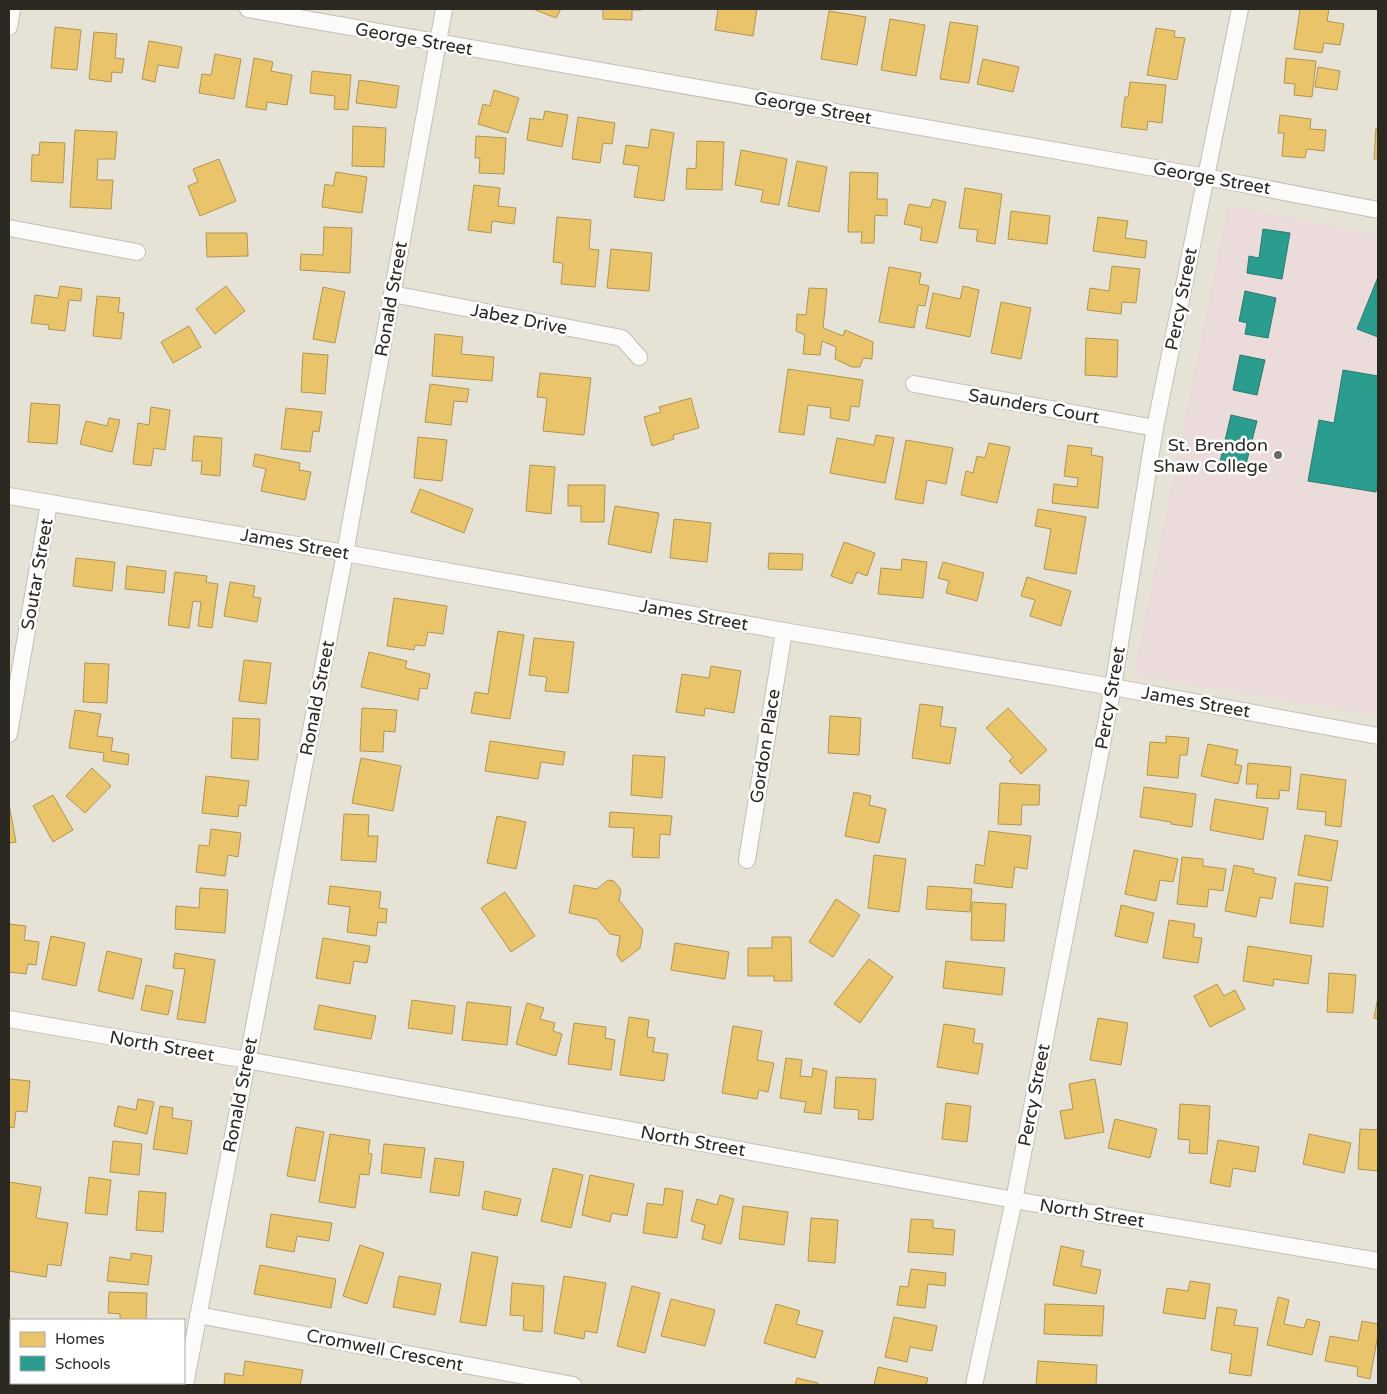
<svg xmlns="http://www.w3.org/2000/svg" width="1387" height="1394" font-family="'Varela Round',sans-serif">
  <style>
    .education { fill: #ebdbda }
    .homes { fill: #e9c46a; stroke: #b09654 }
    .schools { fill: #2a9d8f; stroke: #2a7a6e }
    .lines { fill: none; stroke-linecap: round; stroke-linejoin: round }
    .minor-casing { stroke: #c2bfb6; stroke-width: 18 }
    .minor { stroke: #fbfbf9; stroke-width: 16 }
    .rail { stroke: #c5c4c1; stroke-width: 4; stroke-dasharray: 8 4; stroke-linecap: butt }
    .poi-dot { fill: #6d6a60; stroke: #fff; stroke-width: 2 }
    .labels { text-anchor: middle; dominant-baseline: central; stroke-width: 5; stroke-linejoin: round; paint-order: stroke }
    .street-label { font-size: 18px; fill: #2b2921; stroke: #fff }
    .poi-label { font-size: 18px; fill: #2b2921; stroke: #fff; text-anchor: end }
  </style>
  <rect width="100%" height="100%" fill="#e7e2d6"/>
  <!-- education -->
  <path class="education" d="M1228,206l150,29v481l-244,-41z"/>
  <!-- homes -->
  <path class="homes" d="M533,9h28l-5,9z
    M603,9h39v1h-10v10l-29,-1z
    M718,9h39l-4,27 -38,-6z
    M1300,9h29l-2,12 17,3 -4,21 -16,-2 -2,10 -28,-4z
    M829,11l37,6 -9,48 -36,-6z
    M890,19l35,6 -9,51 -35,-6z
    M950,22l28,4 -9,57 -29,-4z
    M55,27l26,3 -4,40 -26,-2z
    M1156,28l19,3 -1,6 11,1 -8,42 -30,-5z
    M94,32l23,2 -2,24 9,1 -2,14 -10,-1 -1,10 -22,-3z
    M149,41l33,6 -4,21 -20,-3 -3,17 -13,-3z
    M215,54l26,5 -7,40 -35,-6 3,-19 9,1z
    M254,58l19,4 -2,9 21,4 -5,30 -20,-3 -1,8 -20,-3z
    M1286,58l30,3 -4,36 -18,-2 1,-11 -11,-1z
    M983,59l36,8 -6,25 -36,-8z
    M1318,67l22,4 -3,19 -22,-3z
    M312,71l39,4 -3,35 -14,-1 1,-13 -25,-3z
    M359,80l40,6 -3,22 -40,-5z
    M1130,82l36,3 -4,38 -14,-2 -1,9 -26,-3 4,-30h3z
    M494,90l25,8 -11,35 -30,-9 5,-20 7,2z
    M545,111l23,4 -6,32 -35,-7 3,-22 13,2z
    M1280,115l31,4 -1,10 16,1 -2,21 -17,-2 -2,9 -23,-2 2,-23h-6z
    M578,117l37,6 -3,21 -9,-1 -3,20 -28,-4z
    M353,126l33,2 -2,39 -32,-1z
    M1376,128l2,1v30h-4z
    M651,129l23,4 -10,68 -30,-4 5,-31 -16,-2 3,-19 22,3z
    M75,130l42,2 -2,27h-17l-1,21h16l-2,29 -41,-2z
    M476,136l30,2 -2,36 -25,-1 1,-15h-5z
    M697,141l27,1 -2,48 -36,-1 1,-21 9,1z
    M40,142l25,1 -2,40 -32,-2 1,-26h7z
    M741,150l46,9 -8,46 -18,-3 2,-12 -28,-5z
    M219,159l17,42 -36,15 -12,-30 10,-4 -5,-13z
    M797,161l30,6 -8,45 -31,-6z
    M336,172l31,5 -5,36 -40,-6 3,-23 8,2z
    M850,172l28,1 -1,26h10v17l-12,-1 -1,28h-13l1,-11h-14z
    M474,185l26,3 -2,18 18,2 -2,16 -22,-3 -1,12 -23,-3z
    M965,188l37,6 -7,50 -19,-3 2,-11 -19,-2z
    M933,199l13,3 -9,41 -17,-3 2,-12 -18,-4 5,-20 21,4z
    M1011,211l39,5 -3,28 -39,-5z
    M557,217l34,3 -2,29 10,1 -4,37 -34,-3 2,-21 -10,-1z
    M1098,217l30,4 -3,17 22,3 -2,17 -52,-7z
    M324,227l28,1 -2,45 -50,-3 1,-16 22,1z
    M206,233h41l1,23 -41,1z
    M611,249l41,4 -3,38 -42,-3z
    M1112,266l28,3 -4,34 -14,-1 -1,12 -34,-4 3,-22 19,3z
    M889,267l32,6 -2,11 10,2 -4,20 -7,-1 -4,23 -35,-6z
    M60,286l22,3 -1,12 -12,-1 -4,31 -17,-2 1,-4 -18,-2 4,-28 23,3z
    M226,286l19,25 -30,23 -19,-25z
    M963,286l16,4 -9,47 -44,-9 7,-35 27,6z
    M323,287l22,5 -10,51 -22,-4z
    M809,288l18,1 -4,39 20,8 2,-6 28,12 -1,17 -9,-1 -3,9h-8l-17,-8 1,-12 -14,-6 -2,14 -17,-1 2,-19 -9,-4 1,-17 9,1z
    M97,296l23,2 -2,14 6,1 -3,26 -28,-3z
    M1001,302l30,6 -10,51 -30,-6z
    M189,326l12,21 -28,16 -12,-21z
    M435,334l28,3 -2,17 33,3 -2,24 -60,-5z
    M1086,338l32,2 -1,37 -32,-2z
    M303,353l25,2 -3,39 -24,-2z
    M788,369l75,11 -4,27 -8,-1 -2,15 -19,-3 1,-10 -23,-3 -4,30 -25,-3z
    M540,373l51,5 -7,57 -41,-4 4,-33 -10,-1z
    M430,384l39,5 -2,13 -13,-1 -3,24 -26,-3z
    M691,398l8,30 -26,7 1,4 -22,7 -8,-29 17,-5 -2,-5z
    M31,403l29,2 -3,39 -29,-2z
    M151,407l19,3 -5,40 -11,-2 -3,18 -18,-2 5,-41 11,2z
    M286,408l36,4 -3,20 -6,-1 -3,21 -29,-3z
    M109,418l11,2 -8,32 -32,-8 6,-23 21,5z
    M876,435l18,3 -9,45 -55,-10 7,-35 37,7z
    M194,436l28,2 -2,38 -19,-2 1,-13h-10z
    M418,437l29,3 -5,41 -28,-3z
    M906,440l47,8 -7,36 -19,-4 -4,24 -28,-5z
    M989,443l21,4 -13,56 -36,-8 5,-24 7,2 4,-17 8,2z
    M1068,445l24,3 -1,7 12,2 -5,51 -46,-5 2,-19 23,3 1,-9 -14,-2z
    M255,454l45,9 -1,7 12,2 -6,28 -44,-9 5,-22 -13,-3z
    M530,465l25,2 -4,47 -25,-3z
    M568,485h37l-1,37h-23v-16h-13z
    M420,489l53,20 -9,24 -53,-21z
    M615,506l44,7 -8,40 -43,-9z
    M1038,509l48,8 -10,57 -32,-5 7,-40 -16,-3z
    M674,519l37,4 -4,39 -37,-4z
    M844,542l31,11 -8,23 -10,-4 -5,12 -21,-8z
    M769,553l34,1 -1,16 -34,-1z
    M76,558l39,4 -3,29 -39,-5z
    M902,559l25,3 -4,36 -45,-4 3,-26 20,2z
    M943,562l41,11 -7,28 -31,-8 3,-12 -11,-3z
    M127,566l39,5 -2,22 -39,-4z
    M175,572l32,4 -1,6 12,2 -6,44 -14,-2 3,-24 -8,-1 -4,27 -21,-3z
    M1027,577l44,14 -10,35 -31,-10 5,-16 -14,-4z
    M230,582l25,4 -2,11 8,1 -4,24 -33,-6z
    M394,598l53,8 -4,28 -15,-2 -3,14 -10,-1 -1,5 -27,-4z
    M498,631l26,4 -14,84 -39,-6 4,-21 13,2z
    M534,638l40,4 -6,51 -23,-2 2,-14 -18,-2z
    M369,652l38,9 -2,7 25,6 -3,15 -7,-1 -2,12 -57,-13z
    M244,660l27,3 -5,41 -27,-3z
    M85,663l24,1 -2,39 -24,-1z
    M711,666l30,5 -7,42 -29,-5 -1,8 -28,-4 6,-38 27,4z
    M920,704l23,3 -3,19 16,2 -6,36 -38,-6z
    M362,708l35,2 -2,22 -11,-1 -1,21 -23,-1z
    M1008,708l39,42 -26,24 -12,-13 4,-4 -27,-29z
    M75,710l26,4 -4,22 16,2 -2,13 18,3 -1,11 -25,-4 1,-8 -35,-5z
    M830,716l31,2 -2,37 -31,-2z
    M233,718l27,1 -2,41 -27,-2z
    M1166,736l23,2 -2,17h-7l-2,23 -31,-3 3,-33 16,1z
    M490,741l75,11 -2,13 -22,-3 -3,17 -53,-8z
    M1208,744l30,6 -3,14 7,2 -4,18 -37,-8z
    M633,755l32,2 -3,41 -31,-3z
    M361,758l40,8 -8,45 -41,-8z
    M1248,763l43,4 -2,24 -9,-1 -1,9 -23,-1 2,-14h-12z
    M92,768l19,18 -26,27 -19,-17z
    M1301,774l45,6 -5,47 -16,-2 1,-13 -29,-3z
    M206,776l43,5 -3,25 -7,-1 -1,12 -36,-4z
    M1000,783l40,2 -1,20h-17l-1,20 -23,-1z
    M1144,787l52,7 -4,33 -21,-3v-2l-31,-5z
    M854,792l17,4 -2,9 17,4 -7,34 -34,-7z
    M53,795l20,35 -20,12 -20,-36z
    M1215,799l53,9 -5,32 -53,-10z
    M9,804l7,38 -7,1z
    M610,812l62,4 -2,19 -10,-1 -1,24 -27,-1 2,-29 -25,-1z
    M344,814l25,1 -1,21h10l-2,26 -35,-2z
    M497,816l29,6 -10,47 -29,-6z
    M211,829l30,4 -3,24 -10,-2 -3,21 -29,-4 3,-27 10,1z
    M989,831l42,5 -4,33 -12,-2 -3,21 -38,-5 2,-19 8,2z
    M1305,835l33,6 -7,40 -33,-6z
    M1134,850l44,9 -5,23 -13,-2 -4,21 -31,-7z
    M874,855l32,4 -7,53 -31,-4z
    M1182,857l21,2v7l23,3 -3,22 -14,-2 -2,18 -30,-3z
    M1234,865l20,4 -1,4 23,5 -4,21 -12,-2 -4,20 -31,-6z
    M608,880l6,1 7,9 -2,10 24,30 -3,18 -18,14 -5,-7 3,-19 -10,-2 -13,-15 -28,-6 5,-28 23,4z
    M1295,883l33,4 -5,40 -33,-4z
    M330,886l51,6 -2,16 8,1 -1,14 -8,-1 -2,14 -29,-4 3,-25 -22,-3z
    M928,886l44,3 -2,23 -44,-3z
    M200,888l28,2 -3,43 -50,-4 1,-23 23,2z
    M505,892l30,44 -24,16 -30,-44z
    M836,899l24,16 -27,42 -24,-15z
    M972,902l34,2 -2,37 -33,-1z
    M1121,905l33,8 -7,30 -32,-7z
    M1169,920l26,4 -2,13 9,1 -4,25 -35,-5z
    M9,924l17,2 -2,14 15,2 -3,23 -8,-1 -2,10 -17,-2z
    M51,936l34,7 -9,43 -34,-7z
    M772,937h19l1,44h-18v-5h-26v-28h24z
    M323,938l47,8 -3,17 -13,-2 -4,23 -34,-6z
    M675,943l54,9 -4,27 -54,-9z
    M1248,946l64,10 -4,28 -34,-5 -1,7 -30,-5z
    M107,951l35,8 -9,40 -35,-8z
    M175,953l40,7 -10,63 -28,-4 8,-50 -12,-1z
    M869,959l24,18 -33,46 -26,-19z
    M946,961l59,7 -3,27 -59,-7z
    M1329,973l27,2 -3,38 -26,-1z
    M1217,984l7,12 11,-6 10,19 -35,18 -16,-31z
    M146,985l27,6 -5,24 -27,-5z
    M1378,997v22l-4,-1z
    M412,1000l43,6 -3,28 -44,-6z
    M467,1002l44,5 -4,38 -45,-5z
    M527,1003l17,5 -4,11 15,4 -2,8 9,3 -6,22 -40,-12z
    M319,1005l57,11 -5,23 -57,-10z
    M629,1017l20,3 -2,17 8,1 -2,14 15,2 -4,27 -44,-6z
    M1098,1018l30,5 -7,42 -31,-5z
    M574,1023l32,4 -1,11 10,2 -4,30 -43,-6z
    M944,1024l31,5 -2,14 10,1 -5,30 -41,-7z
    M733,1026l29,5 -5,29 17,3 -6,29 -9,-2 -2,9 -35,-6z
    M786,1058l16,2 -2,16 12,1 1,-9 14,3 -6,43 -17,-2 2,-10 -26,-4z
    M836,1077l40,2 -3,41 -15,-1 1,-9 -25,-2z
    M9,1079l21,2 -3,31 -11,-1 -2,17 -5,-1z
    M1095,1079l9,53 -39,7 -5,-28 13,-2 -4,-25z
    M138,1099l16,3 -7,32 -33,-8 4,-20 18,4z
    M946,1103l25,3 -4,36 -25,-3z
    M1180,1104l30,2 -3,48 -18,-1 1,-13 -12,-1z
    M160,1106l13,2 -1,10 20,3 -5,33 -34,-5z
    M1115,1119l42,10 -7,29 -42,-10z
    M296,1127l28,5 -9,49 -28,-5z
    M1360,1129l18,1v41l-20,-2z
    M330,1134l40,6 -2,13 4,1 -3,21 -9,-1 -5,34 -36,-6z
    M1309,1134l42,9 -7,30 -41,-9z
    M1218,1140l41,7 -4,25 -22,-4 -3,19 -20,-4z
    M113,1141l29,3 -3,31 -29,-3z
    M384,1144l41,4 -4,30 -40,-5z
    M435,1158l29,4 -5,34 -29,-4z
    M553,1168l30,7 -12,53 -30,-7z
    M590,1175l44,9 -7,32 -15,-3 -2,9 -28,-7z
    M89,1177l22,3 -4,35 -22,-2z
    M9,1182l32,5 -5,31 32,5 -7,43 -13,-2 -2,13 -37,-6z
    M665,1188l18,3 -6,47 -34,-5 4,-30 16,2z
    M139,1191l27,2 -3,39 -27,-2z
    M485,1191l36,8 -4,17 -35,-7z
    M720,1195l14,4 -13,45 -19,-5 3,-14 -14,-4 6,-22 20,6z
    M743,1206l45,6 -4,33 -45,-6z
    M271,1214l61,9 -3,18 -32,-5 -3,16 -28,-5z
    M811,1218l27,2 -3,43 -27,-2z
    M911,1219l22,1v8l22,2 -2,25 -45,-3z
    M360,1245l24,8 -17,51 -24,-8z
    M1061,1246l23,5 -3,15 20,4 -5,24 -43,-9z
    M472,1252l26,5 -12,69 -26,-4z
    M131,1253l21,3 -4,29 -41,-4 3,-24 21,3z
    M260,1265l76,14 -5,29 -77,-14z
    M911,1269l35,4 -1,13 -17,-2 -3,24 -28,-3 3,-19 8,1z
    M399,1276l42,8 -6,31 -42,-8z
    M564,1276l42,7 -9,50 -12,-2 -1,8 -30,-6z
    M1190,1281l20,3 -5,35 -42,-6 4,-25 21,3z
    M512,1283l32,3 -2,46 -19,-2 1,-14 -14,-1z
    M632,1286l28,7 -15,60 -28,-7z
    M109,1292l38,1 -1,27h-26v-6l-12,-1z
    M1278,1297l11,3 -5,24 20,4 3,-9 13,3 -8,33 -45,-10z
    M671,1299l44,11 -10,36 -44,-10z
    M776,1304l24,7 -4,13 27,7 -8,27 -51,-15z
    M1045,1304l59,2 -2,30 -58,-2z
    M1217,1307l20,3 -3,15 24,3 -7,48 -22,-3 3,-19 -21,-4z
    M894,1317l43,9 -5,25 -22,-4 -3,15 -22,-5z
    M1362,1321l16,3v10l-8,45 -13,-3 1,-9 -33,-6 5,-25 28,5z
    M245,1361l58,9 -3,15h-76l1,-12 18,3z
    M1038,1361l59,4 -1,20h-60z
    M878,1367l50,11 -2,7h-52z
    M797,1378l21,5v2h-23z
    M114,1383h20v2h-20z"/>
  <!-- schools -->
  <path class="schools" d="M1263,229l27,4 -8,46 -35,-6 2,-17 10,2z
    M1378,277v60l-21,-8z
    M1245,291l31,7 -8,40 -23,-4 2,-11 -8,-2z
    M1240,355l25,5 -8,35 -24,-5z
    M1343,370l35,6v101l-2,15 -68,-11 11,-61 15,3z
    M1231,415l26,6 -13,51 -25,-6z"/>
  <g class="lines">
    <defs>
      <path id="minor" d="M248,9l958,168 172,33
        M9,27l3,-18
        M9,228l128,24
        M392,294l230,44 17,19
        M914,384l241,44
        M9,496l336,57 439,78 329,56 265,49
        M9,734l40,-231
        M747,860l37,-229
        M9,1019l238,41 767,140 364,61
        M198,1315l375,70
        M185,1385l160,-832 99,-544
        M974,1385l40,-185 99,-513 42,-259 85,-419"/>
    </defs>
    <!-- minor casing -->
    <use href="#minor" class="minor-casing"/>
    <!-- minor -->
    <use href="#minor" class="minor"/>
    <!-- rail -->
    <path class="rail" d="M9,1339l2,3
      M46,1383l2,2"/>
  </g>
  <!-- markers -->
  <circle class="poi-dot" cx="1278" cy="455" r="5"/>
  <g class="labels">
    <!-- street labels -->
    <g class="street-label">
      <text transform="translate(414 39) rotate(10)">George Street</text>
      <text transform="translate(813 108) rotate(10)">George Street</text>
      <text transform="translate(1212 178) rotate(10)">George Street</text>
      <text transform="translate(391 299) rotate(-80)">Ronald Street</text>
      <text transform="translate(1181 299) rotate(-79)">Percy Street</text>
      <text transform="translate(519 319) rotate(11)">Jabez Drive</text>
      <text transform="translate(1034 406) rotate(10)">Saunders Court</text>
      <text transform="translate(295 544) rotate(10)">James Street</text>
      <text transform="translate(37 574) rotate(-80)">Soutar Street</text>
      <text transform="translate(694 615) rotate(10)">James Street</text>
      <text transform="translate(317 698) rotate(-79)">Ronald Street</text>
      <text transform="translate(1110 698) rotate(-80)">Percy Street</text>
      <text transform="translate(1196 702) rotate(10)">James Street</text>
      <text transform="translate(765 746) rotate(-81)">Gordon Place</text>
      <text transform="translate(162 1046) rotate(10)">North Street</text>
      <text transform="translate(240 1095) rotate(-79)">Ronald Street</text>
      <text transform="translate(1034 1095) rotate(-79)">Percy Street</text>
      <text transform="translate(693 1141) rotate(10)">North Street</text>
      <text transform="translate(1092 1213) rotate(9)">North Street</text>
      <text transform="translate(385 1350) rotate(11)">Cromwell Crescent</text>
    </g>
    <!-- poi labels -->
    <g class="poi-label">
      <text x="1268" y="445">St. Brendon<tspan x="1268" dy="21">Shaw College</tspan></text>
    </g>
  </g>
  <!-- border -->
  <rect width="1387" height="1394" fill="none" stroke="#2b2921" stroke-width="20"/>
  <!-- legend -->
  <rect x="10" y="1319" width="175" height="65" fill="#ffffff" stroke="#aaa9a6"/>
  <rect x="20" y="1332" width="25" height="15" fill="#e9c46a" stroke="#aaa9a6"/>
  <text x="55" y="1344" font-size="15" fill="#2b2921">Homes</text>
  <rect x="20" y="1356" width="25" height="15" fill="#2a9d8f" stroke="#aaa9a6"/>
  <text x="55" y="1369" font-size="15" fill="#2b2921">Schools</text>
</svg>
